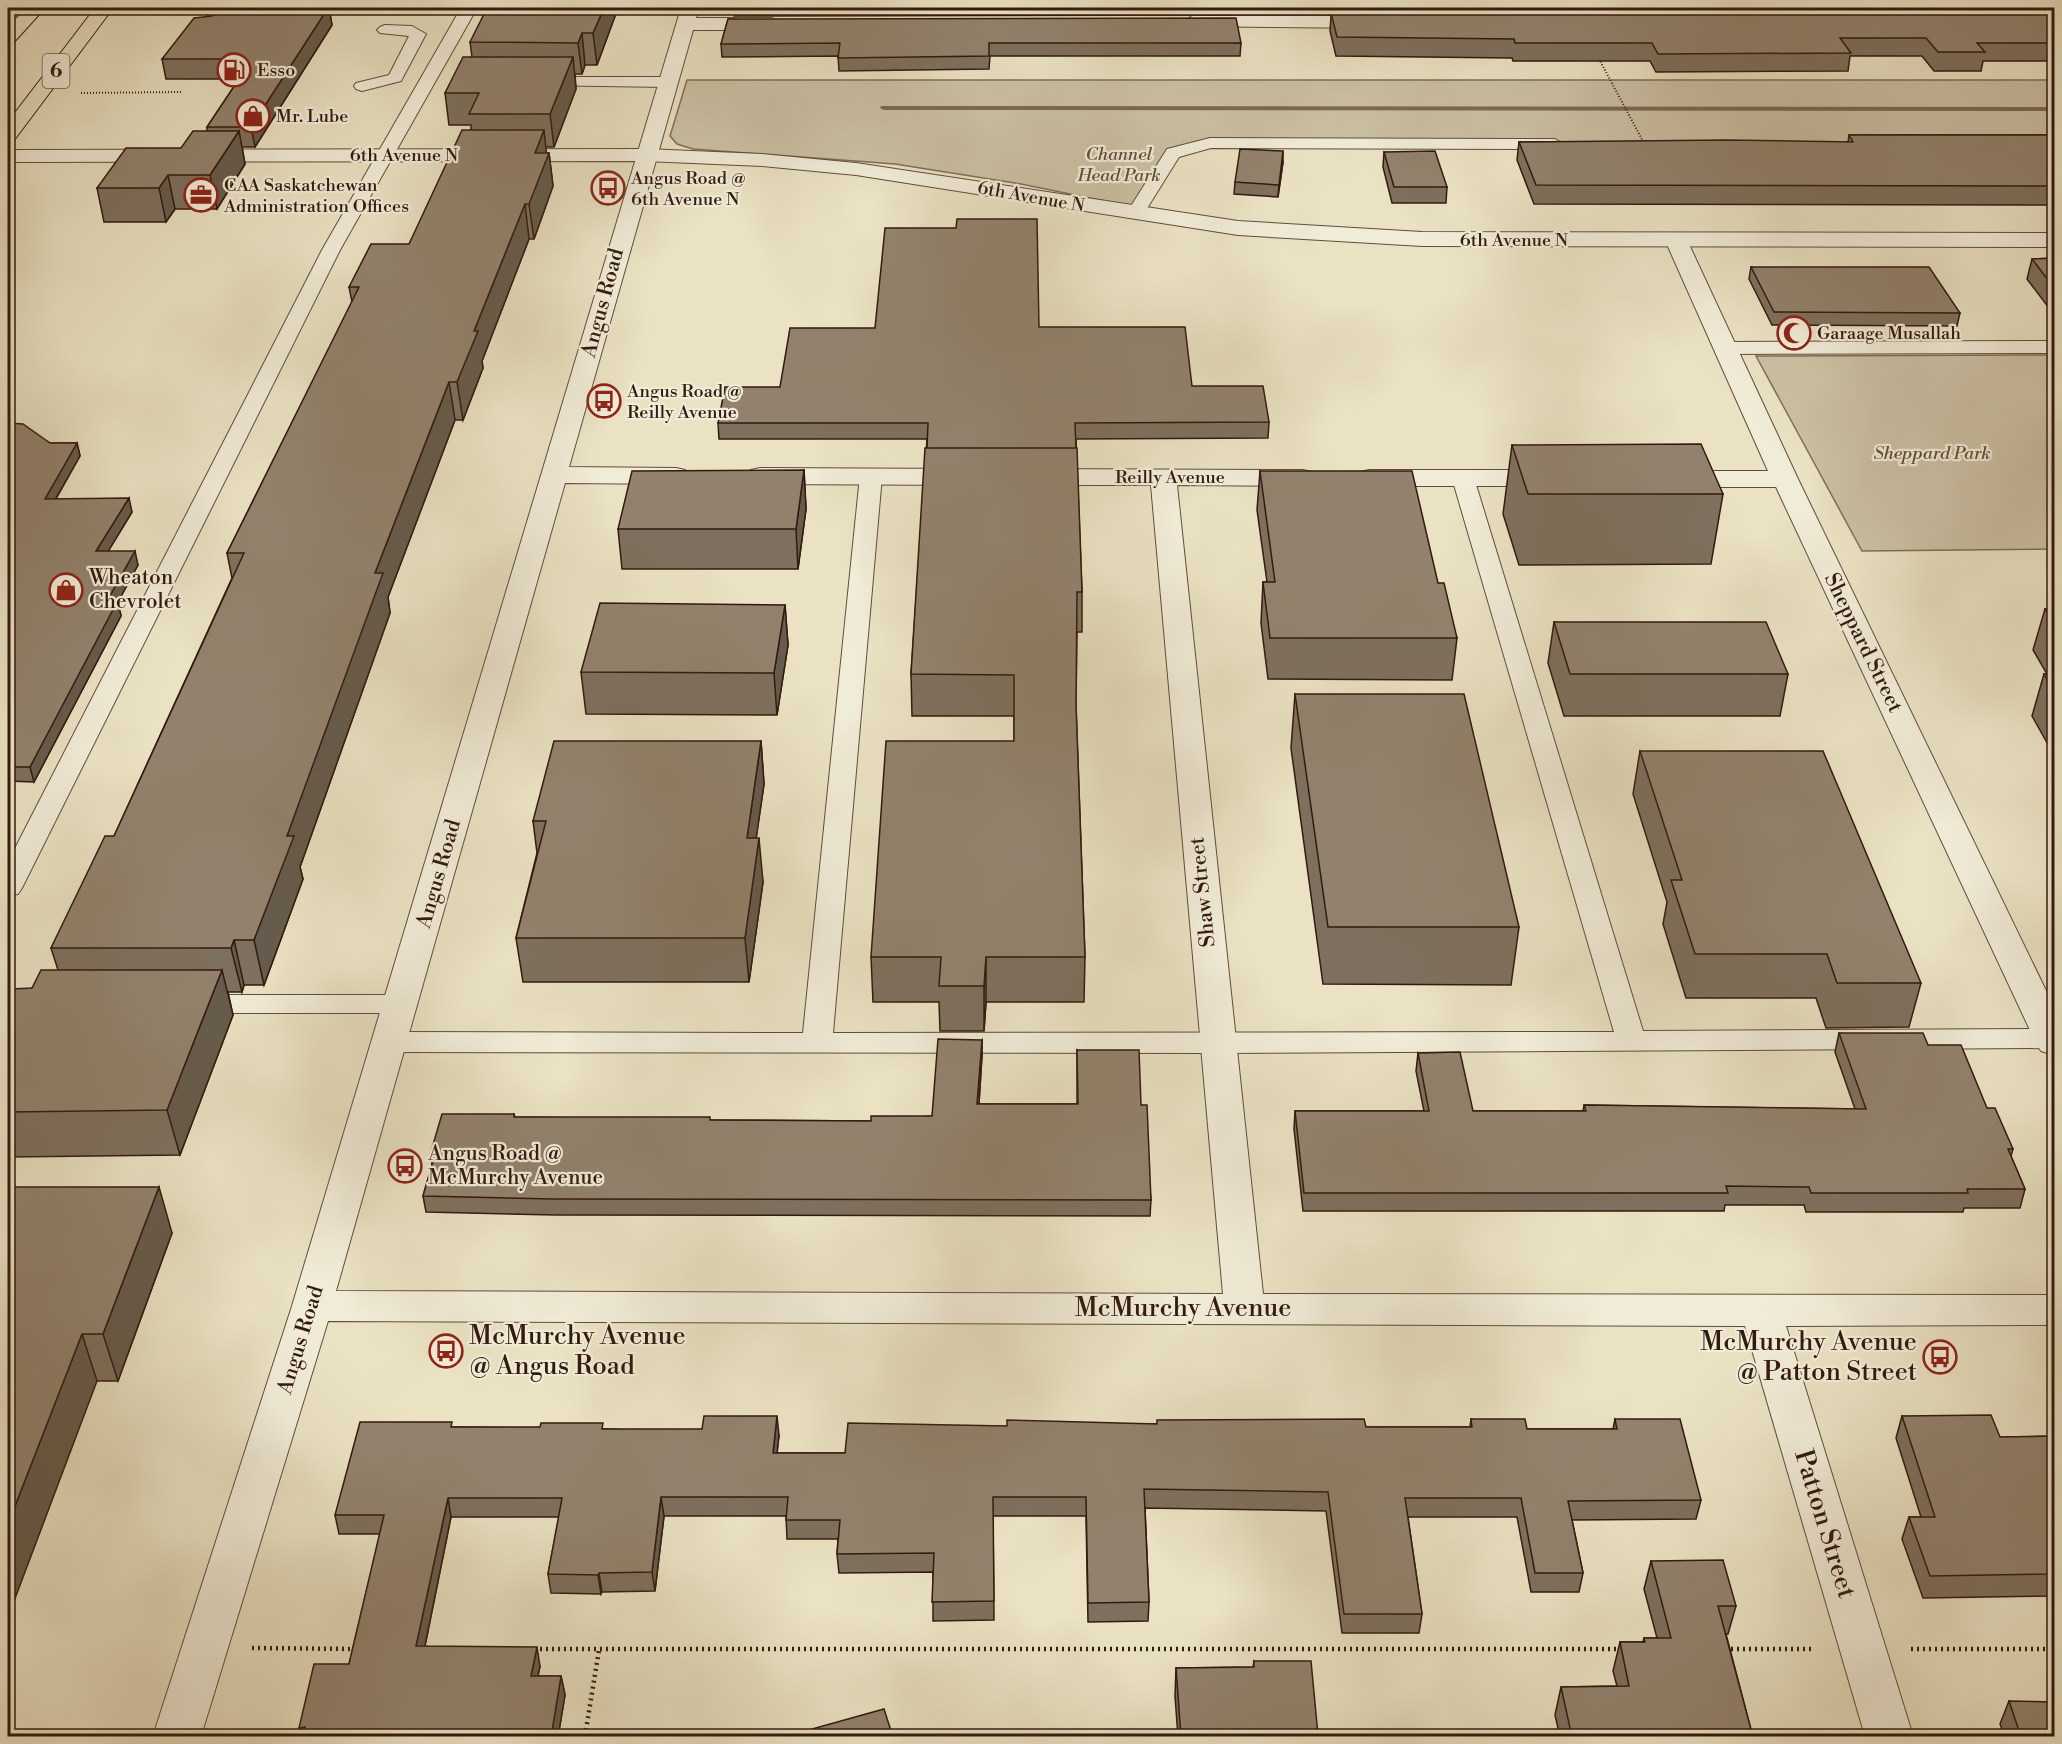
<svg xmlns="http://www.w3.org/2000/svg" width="2062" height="1744" font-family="'Libre Bodoni',serif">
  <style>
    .green { fill: #cbc0a4; stroke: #7f6d5a; stroke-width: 1.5 }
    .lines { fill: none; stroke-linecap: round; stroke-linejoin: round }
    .stream { fill: #7c6956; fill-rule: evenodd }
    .service-casing { stroke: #614c3c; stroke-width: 2 }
    .minor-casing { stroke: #614c3c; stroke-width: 2 }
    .tertiary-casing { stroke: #614c3c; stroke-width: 2 }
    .primary-casing { stroke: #331a0f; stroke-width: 2 }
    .path-far1 { stroke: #331a0f; stroke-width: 2; stroke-dasharray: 1 2; stroke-linecap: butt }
    .path { stroke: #331a0f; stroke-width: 4.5; stroke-dasharray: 2 4; stroke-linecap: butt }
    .service { fill: #f1ecd8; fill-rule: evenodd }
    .minor { fill: #f1ecd8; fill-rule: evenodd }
    .tertiary { fill: #f1ecd8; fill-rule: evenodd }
    .primary { fill: #eae2c3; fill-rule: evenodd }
    .wall { fill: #7e705e; stroke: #331a0f; stroke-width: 1.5 }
    .shaded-wall { fill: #665b4c; stroke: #331a0f; stroke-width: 1.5 }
    .building { fill: #92826d; stroke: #331a0f; stroke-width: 1.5 }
    .labels { text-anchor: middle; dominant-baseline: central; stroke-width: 4.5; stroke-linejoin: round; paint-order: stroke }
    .far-poi-label { font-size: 18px; fill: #331a0f; stroke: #f1ecd8; text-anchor: start }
    .far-park-label { font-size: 18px; font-style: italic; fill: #614c3c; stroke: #f1ecd8 }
    .far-street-label { font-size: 18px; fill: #331a0f; stroke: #f1ecd8 }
    .shield { fill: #f1ecd8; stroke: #6c594b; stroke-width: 1.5 }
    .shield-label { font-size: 20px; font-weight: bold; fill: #331a0f }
    .street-label { font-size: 21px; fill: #331a0f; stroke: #f1ecd8 }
    .poi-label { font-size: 21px; fill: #331a0f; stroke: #f1ecd8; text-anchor: start }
    .near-street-label { font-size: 26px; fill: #331a0f; stroke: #f1ecd8 }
    .near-poi-label { font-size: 26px; fill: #331a0f; stroke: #f1ecd8; text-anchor: start }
  </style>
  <rect width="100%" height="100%" fill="#eae2c3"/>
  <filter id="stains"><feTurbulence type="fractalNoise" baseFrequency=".00333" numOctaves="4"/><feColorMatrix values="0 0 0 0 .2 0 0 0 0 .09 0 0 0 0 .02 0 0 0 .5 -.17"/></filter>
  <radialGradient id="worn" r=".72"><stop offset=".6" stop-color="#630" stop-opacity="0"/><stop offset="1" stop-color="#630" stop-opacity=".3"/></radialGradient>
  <!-- green -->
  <path class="green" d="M687,80h1367v63h-844l-37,10 -34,55 -118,-24 -126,-20 -202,-15 -16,-5 -7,-8z
    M2054,355v194l-192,2 -106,-195z"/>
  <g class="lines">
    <!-- stream -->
    <path class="stream" d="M881,106l1173,1v4l-1170,-1 -4,-2z"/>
    <defs>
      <path id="service" d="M461,8h16l-137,242 -318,638 -4,6 -10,2v-34l314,-612z
        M385,25l27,1 14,8 -25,47 -39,10 -6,-2 -2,-3 2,-3 33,-8 20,-39 -29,-3 -3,-3 3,-3z
        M539,77h128l8,5 -8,5 -134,-2 -2,-3 2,-3z
        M1210,138l345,1 8,5 -8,5 -344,-1 -32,9 -38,61h-12l-3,-4 41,-65z
        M2054,341v12l-329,1 -7,-2 -3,-4 3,-4 7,-2z
        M871,470l8,1 3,5 -49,557 781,-1 -162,-554 3,-5h16l3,5 169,553 409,-2 2,1v18l-836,5 -829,-1 -10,-3 -5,-7 5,-7 10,-3 414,1 57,-557 3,-5z
        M195,995h205l10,2 4,7 -4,7 -10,2h-205l-10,-2 -4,-7 4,-7z"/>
      <path id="minor" d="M681,8h18l-3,10h76l9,6 -9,6h-79l-124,437 107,1 9,2 4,6 -4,6 -9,2 -111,-1 -229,808 887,3 -72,-809h-118l-9,-2 -4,-6 4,-6 9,-2 270,1 9,2 4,6 -4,6 -9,2 -126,-1 86,809 791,1v30l-268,1 127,410h-48l-120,-410 -1417,-5 -127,415h-48l139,-430z
        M1192,16h183l9,6 -9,6 -190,-2 -2,-4z
        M1676,233l8,2 3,5 111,239 256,528v48l-13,-4 -5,-8 -260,-556h-104l-9,-2 -4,-6 4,-6 9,-2h96l-103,-231 3,-5z
        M760,468l207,1 9,2 4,6 -4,6 -9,2 -207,-1 -9,-2 -4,-6 4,-6z
        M1369,470h183l9,2 4,6 -4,6 -9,2h-183l-9,-2 -4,-6 4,-6z"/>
      <path id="tertiary" d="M645,149l117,5 94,9 382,58 184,11 632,1v14l-632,-1 -184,-11 -382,-60 -94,-9 -117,-5 -637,1v-12z"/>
      <path id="primary" d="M26,8h19l-30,33 -7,2v-16z
        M95,8h18l-98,131 -7,2v-19z"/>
    </defs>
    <!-- service casing -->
    <use href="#service" class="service-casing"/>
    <!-- minor casing -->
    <use href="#minor" class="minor-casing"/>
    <!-- tertiary casing -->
    <use href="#tertiary" class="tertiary-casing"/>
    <!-- primary casing -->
    <use href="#primary" class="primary-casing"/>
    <!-- path-far1 -->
    <path class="path-far1" d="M1599,59l46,86
      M81,93l100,-1"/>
    <!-- path -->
    <path class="path" d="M252,1648l104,1
      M534,1649h1088
      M1725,1649h89
      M1911,1649h143
      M585,1736l14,-86"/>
    <!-- service -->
    <use href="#service" class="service"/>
    <!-- minor -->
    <use href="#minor" class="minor"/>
    <!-- tertiary -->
    <use href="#tertiary" class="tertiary"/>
    <!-- primary -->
    <use href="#primary" class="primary"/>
  </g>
  <!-- wall -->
  <path class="wall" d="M206,8h123l3,17 -77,122h-13l3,17 -28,45h-42l-9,13h-62l-7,-34 84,-40 26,-17v-4l32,-48h-73l-4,-20 46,-43z
    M618,8l-21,57h-12l-3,9h-7l1,15 -22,58h-9l1,6h3l4,33 -19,53h-5l-47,122 1,7 -20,52h-8l-67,177 2,16 -90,254 3,12 -39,106h-20l-2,7h-14l5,23 -53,140 -172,2v-162l24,-7 26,-18 -7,-22 63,-112 118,-258 -5,-25 125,-251 -3,-15 60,-43 62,-114v-5h-22l-4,-32 27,-36 -2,-15z
    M734,8h499l-1,7 -498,1z
    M1324,8h731v53h-72l-2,10h-47l-12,-15h-72l-2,15 -192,1 -6,-11h-137l-1,-3 -176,-2 -6,-25 1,-16h-5z
    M728,19l513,24 -1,13h-250l-1,13 -150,2 -1,-15 -116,1 -1,-13z
    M1849,135h206v70l-521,-1 -17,-44 2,-18h329z
    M1384,152l63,35 -1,16h-54l-9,-36z
    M1283,162l-5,35 -44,-3 1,-12z
    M2055,258v58l-28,-37 5,-20z
    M1751,267l209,46 -3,13 -185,-1 -23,-46z
    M1039,327l153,59 77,36 -1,16 -192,1 6,153v40h-5l-1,73 9,252 -1,45h-98l-2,29h-44l-1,-29h-66l-2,-45 143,-216v-25h-102l-1,-42 16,-235h-208l-1,-16 62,-36z
    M8,423l42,20h27l3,13 -24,43 76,13 -24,39 30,14 -20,37 3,14 -87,166 -26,-1z
    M1512,445l211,49 -12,70 -192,1 -16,-51z
    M804,470l2,39 -8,60h-176l-4,-40z
    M1260,471l178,112 19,55 -5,42 -184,-1 -7,-56 2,-41h4l-10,-72z
    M785,605l3,40 -11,70 -191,-1 -5,-42z
    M2045,609h10v148l-23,-41 12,-42h3l-14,-24z
    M1554,622l234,52 -8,42h-216l-16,-53z
    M1295,694l224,233 -8,58 -188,-1 -32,-236z
    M761,741l3,43 -8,54 7,44 -14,100h-226l-7,-44 21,-85 -4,-32z
    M1640,751l281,232 -12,44 -83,1 -10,-30h-130l-23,-74 4,-22 -34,-108z
    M1839,1033l89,12 59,63 26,41 -2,7 14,33 -5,19h-56l-1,4h-157l-2,-7h-79l-1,6h-421l-9,-82 1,-18h129l-8,-40 2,-18 55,58h110l1,-6 271,4 -20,-57z
    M982,1040v15l-3,49h98v-54l64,55 10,95 -1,16 -594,-1 -130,-3 -3,-16 9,-31 -2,-10 84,-41 1,3 195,3 161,1 61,-5z
    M8,1187l164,46 -54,148h-21z
    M1902,1416l98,21 55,-1v160l-132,2 -21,-59 7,-22h12l-25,-79z
    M1471,1419l56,10h86l2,-10 86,81 -5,19 -124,1 11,53 -4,19h-48l-14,-75h-109l14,97 -3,19h-77l-16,-122 -181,-3 4,94 -1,19 -60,1 -2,-106h-93l1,104 -61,1v-49l-94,1 -2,-19 1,-15h-51l-1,-23h-122l-9,75 -53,1 -1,2 -50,-1 -3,-19 11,-57h-108l-26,129 115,20 -2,10h23l4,19 -7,42h-257l-2,-9 50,-64 31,-130h-41l-4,-19 118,-88 151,2 175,6 -2,18h68l162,-27 149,-2 210,3h104z
    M1651,1561l85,45 -8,28h-2l27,103h-193l-5,-22 6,-28 56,-1 -4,-15 7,-29h23l1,-4h13l-13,-49z
    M1254,1661l64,74 -1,2h-139l-3,-41 1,-28 77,-1z
    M2009,1701l46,36h-50l-5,-13z"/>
  <!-- shaded-wall -->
  <path class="shaded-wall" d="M328,8h1l3,17 -77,122 -4,-20z
    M604,8h14l-21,57 -4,-32z
    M582,33l3,32 -3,9 -4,-31z
    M573,57l3,32 -22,58 -4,-33z
    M544,130l3,29 2,-6 4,33 -19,53 -5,-35 6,-51z
    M239,131l6,33 -28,45 -7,-34z
    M1283,151v11l-5,35 1,-12z
    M168,175l7,34 -9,13 -7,-34z
    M525,204l4,35 -47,122 1,7 -20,52 -6,-38 17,-51z
    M449,382l6,38 -67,177 2,16 -90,254 3,12 -39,106 -10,-45 33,-104 88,-263z
    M77,443l3,13 -32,56 -3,-13z
    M804,470l2,39 -8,60 -2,-40z
    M129,498l3,14 -32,53 -4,-14z
    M135,551l3,14 -20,37 3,14 -87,166 -4,-15 77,-166z
    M785,605l3,40 -11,70 -3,-42z
    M761,741l3,43 -14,98 -3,-44z
    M759,838l4,44 -14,100 -4,-44z
    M234,940l10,45 -2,7 -11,-44z
    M986,957v45l-2,29v-45z
    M222,970l11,45 -53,140 -13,-45z
    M982,1040v15l-4,65 -1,-16z
    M159,1187l13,46 -54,148 -15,-47z
    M82,1334l15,47 -89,236v-93z
    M777,1416l2,19 -4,37 -2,-19z
    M661,1497l3,19 -9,75 -3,-19z
    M448,1498l3,19 -30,148 -5,-19z
    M599,1573l3,19 -1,2 -3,-19z
    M537,1647l3,19 -6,29 -3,-19z
    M561,1676l4,19 -7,42h-7z"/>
  <!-- building -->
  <path class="building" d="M214,8h114l-77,119h-44l42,-63h-12l3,-5h-78l32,-41 18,-2 4,-4z
    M487,8h117l-11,25h-11l-4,10 -108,-1z
    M2055,11v32h-78l8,9h-47l-12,-14h-86l11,15 -193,1 -6,-11h-137l-1,-4 -177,-2 -6,-24z
    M1236,18l5,25h-252v13l-151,2 2,-15 -119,1 7,-25z
    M463,57h110l-23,57h-81l10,-21h-34z
    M462,130h82l-9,23h14l-20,51h-4l-51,127h4l-21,51h-8l-74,191h8l-96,263h7l-40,104h-20l-3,8h-180l54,-112h9l130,-283h-17l132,-266h-10l22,-43h38z
    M193,131h46l-29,44h-42l-9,13h-62l29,-40h55z
    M1849,135h206v51l-519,-1 -17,-43 208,-2 126,2z
    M1240,149l43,2 -4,34 -44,-3z
    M1435,151l12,36h-53l-10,-35z
    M957,219h80l2,108h146l7,59h71l6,36 -194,1 1,25h-149l1,-25h-210l7,-36h55l10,-59h85l10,-100h71z
    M2055,258v31l-23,-30z
    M1751,267h178l31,46 -186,-1z
    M8,423l15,1 27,19h27l-32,56 84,-1 -33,53h39l-28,50 10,1 -87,165h-22z
    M1701,444l22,50h-195l-16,-49z
    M925,448h152l5,144h-5l-1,113 9,252h-99l-2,29h-45l2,-29h-70l15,-216h128v-66l-103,-1z
    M804,470l-8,59h-178l14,-58z
    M1260,471h152l26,112h6l13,55h-187l-7,-56h12z
    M600,603l185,2 -11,68 -193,-1z
    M2045,609h10v17z
    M1554,622h212l22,52h-218z
    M2044,674h11v20z
    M1295,694h169l55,233h-191z
    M554,741h207l-14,97h12l-14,100h-229l30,-117h-13z
    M1640,751h183l98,232h-84l-10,-29h-132l-24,-74h11z
    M41,970h181l-55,140 -159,2v-117l3,-6 21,-1z
    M1839,1033h84l5,12h33l26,63h8l18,41h-5l17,40h-58l1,4h-157l-2,-6 -83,-1 2,7h-424l-9,-82h134l-11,-58 42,-1 13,59h113l-2,-6 282,4z
    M938,1039l44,1 -5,64h101l-1,-54h62l2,55h6l4,95 -598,-1 -130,-3 12,-41h-5l12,-41h72v3h196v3l161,1v-5h61z
    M8,1187h151l-56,147h-21l-74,190z
    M1991,1415l9,22 55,-1v138l-125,2 -21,-59h26l-33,-101z
    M704,1416h73l-4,37h72l3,-30 159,3v-6l150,4v-4l207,-1 2,8h106l-1,-8h54l2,10h90l-2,-10h65l21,81 -133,1 15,72h-48l-14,-75h-116l17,116h-78l-16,-122 -184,-3 5,113 -61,1 -2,-106h-93l1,104 -62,1 2,-49 -97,1 3,-34h-54l2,-23h-127l-9,75 -53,1 -1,2 -50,-1 14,-76h-114l-32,148 121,1 -6,29h30l-10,61h-249l3,-10 -6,1 15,-64h35l35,-149h-49l25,-93h92l-1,5h89l1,-4h62l-1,6h100z
    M1723,1560l13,46h-18l35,131h-181l-11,-50 68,-1 -9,-44h25l-1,-4h27l-20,-77z
    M1254,1661h57l7,74h-86l1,2h-52l-5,-69 78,-1z
    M2009,1701l46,1v35h-34z
    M884,1709l9,28h-79l-2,-8z"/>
  <!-- icons -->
  <defs>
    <symbol id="fuel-ring" viewBox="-11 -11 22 22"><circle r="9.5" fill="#f1ecd8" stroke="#8f2418" stroke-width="1.5"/><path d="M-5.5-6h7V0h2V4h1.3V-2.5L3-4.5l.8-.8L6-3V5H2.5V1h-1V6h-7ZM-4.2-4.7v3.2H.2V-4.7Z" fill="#8f2418"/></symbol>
    <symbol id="shop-ring" viewBox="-11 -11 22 22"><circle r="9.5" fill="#f1ecd8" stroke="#8f2418" stroke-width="1.5"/><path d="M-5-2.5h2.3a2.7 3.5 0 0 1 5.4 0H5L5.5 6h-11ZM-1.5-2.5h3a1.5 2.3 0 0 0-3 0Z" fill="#8f2418"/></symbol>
    <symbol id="bus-ring" viewBox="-11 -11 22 22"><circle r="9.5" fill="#f1ecd8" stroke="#8f2418" stroke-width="1.5"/><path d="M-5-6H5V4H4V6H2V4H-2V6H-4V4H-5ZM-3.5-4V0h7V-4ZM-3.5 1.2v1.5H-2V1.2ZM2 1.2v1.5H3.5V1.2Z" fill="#8f2418"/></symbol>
    <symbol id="office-ring" viewBox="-11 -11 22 22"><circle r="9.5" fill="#f1ecd8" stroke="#8f2418" stroke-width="1.5"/><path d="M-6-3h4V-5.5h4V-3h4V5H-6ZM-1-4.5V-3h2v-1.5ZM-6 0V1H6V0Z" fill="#8f2418"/></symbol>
    <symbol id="mosque-ring" viewBox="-11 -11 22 22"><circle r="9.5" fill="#f1ecd8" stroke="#8f2418" stroke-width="1.5"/><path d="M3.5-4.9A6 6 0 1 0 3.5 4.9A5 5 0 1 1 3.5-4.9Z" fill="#8f2418"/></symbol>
  </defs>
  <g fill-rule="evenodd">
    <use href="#fuel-ring" x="215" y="51" width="38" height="38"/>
    <use href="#shop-ring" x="234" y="97" width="38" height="38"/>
    <use href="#bus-ring" x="589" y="169" width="38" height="38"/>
    <use href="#office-ring" x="182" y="176" width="38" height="38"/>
    <use href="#mosque-ring" x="1775" y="314" width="38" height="38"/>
    <use href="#bus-ring" x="585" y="382" width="38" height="38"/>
    <use href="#shop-ring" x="47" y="571" width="38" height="38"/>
    <use href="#bus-ring" x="386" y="1147" width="38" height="38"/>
    <use href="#bus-ring" x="427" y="1332" width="38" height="38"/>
    <use href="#bus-ring" x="1921" y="1338" width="38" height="38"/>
  </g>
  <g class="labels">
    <!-- far-poi labels -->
    <g class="far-poi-label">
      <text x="257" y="70">Esso</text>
      <text x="276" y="116">Mr. Lube</text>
      <text x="631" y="178">Angus Road @<tspan x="631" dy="21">6th Avenue N</tspan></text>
      <text x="224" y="185">CAA Saskatchewan<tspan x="224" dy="21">Administration Offices</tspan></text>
      <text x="1817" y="333">Garaage Musallah</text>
      <text x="627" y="391">Angus Road @<tspan x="627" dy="21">Reilly Avenue</tspan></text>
    </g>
    <!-- far-park labels -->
    <g class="far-park-label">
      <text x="1119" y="154">Channel<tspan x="1119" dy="21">Head Park</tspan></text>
      <text x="1932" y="453">Sheppard Park</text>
    </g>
    <!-- far-street labels -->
    <g class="far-street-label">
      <text x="404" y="155">6th Avenue N</text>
      <text transform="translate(1031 197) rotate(10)">6th Avenue N</text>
      <text x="1514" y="240">6th Avenue N</text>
      <text x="1170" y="477">Reilly Avenue</text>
    </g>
    <!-- shield labels -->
    <rect class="shield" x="42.5" y="54" width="27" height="34" rx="4.5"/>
    <g class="shield-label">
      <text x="56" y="71">6</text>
    </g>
    <!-- street labels -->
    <g class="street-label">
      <text transform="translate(603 303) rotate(-75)">Angus Road</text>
      <text transform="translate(1863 643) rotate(64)">Sheppard Street</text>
      <text transform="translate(439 874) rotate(-74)">Angus Road</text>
      <text transform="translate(1203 892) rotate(-96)">Shaw Street</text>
      <text transform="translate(301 1340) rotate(-73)">Angus Road</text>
    </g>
    <!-- poi labels -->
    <g class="poi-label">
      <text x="89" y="578">Wheaton<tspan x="89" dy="24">Chevrolet</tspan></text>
      <text x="428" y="1154">Angus Road @<tspan x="428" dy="24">McMurchy Avenue</tspan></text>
    </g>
    <!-- near-street labels -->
    <g class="near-street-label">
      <text x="1183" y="1308">McMurchy Avenue</text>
      <text transform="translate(1825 1524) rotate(73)">Patton Street</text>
    </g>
    <!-- near-poi labels -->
    <g class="near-poi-label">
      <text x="469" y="1336">McMurchy Avenue<tspan x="469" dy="30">@ Angus Road</tspan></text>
      <text x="1917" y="1342" text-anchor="end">McMurchy Avenue<tspan x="1917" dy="30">@ Patton Street</tspan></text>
    </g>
  </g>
  <!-- margin -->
  <rect width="2062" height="1744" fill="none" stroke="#eae2c3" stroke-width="30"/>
  <rect x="9" y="9" width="2044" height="1726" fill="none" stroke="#331a0f" stroke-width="3"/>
  <rect x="15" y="15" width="2032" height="1714" fill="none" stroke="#331a0f" stroke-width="1.5"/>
  <rect width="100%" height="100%" filter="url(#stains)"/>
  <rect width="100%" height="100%" fill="url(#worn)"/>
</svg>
